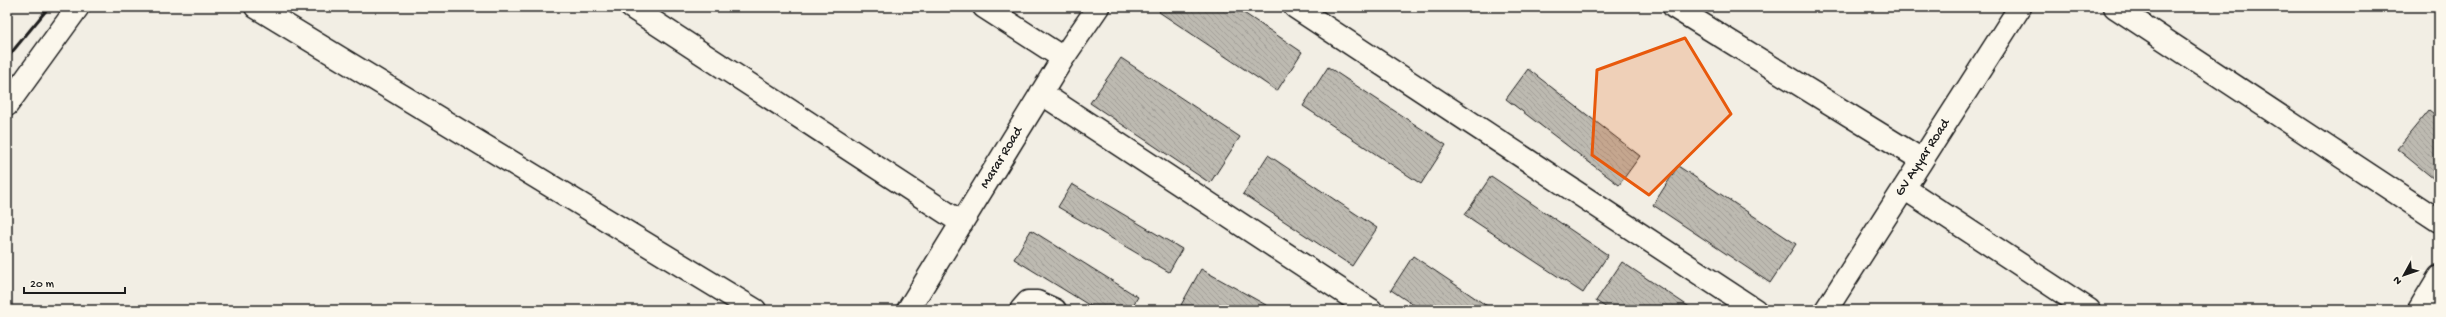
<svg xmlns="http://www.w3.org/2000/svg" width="2446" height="317" font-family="'Gochi Hand',sans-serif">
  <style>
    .building { fill: url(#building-back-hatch); stroke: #1c1c1c }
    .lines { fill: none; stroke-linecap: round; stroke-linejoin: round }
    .minor-casing { stroke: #1c1c1c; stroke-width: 25 }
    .minor { stroke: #fbf7ec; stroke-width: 22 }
    .rail { stroke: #1c1c1c; stroke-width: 3 }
    .marked { fill: #e8590c; fill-opacity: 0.2; stroke: #e8590c; stroke-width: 3; stroke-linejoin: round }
    .labels { text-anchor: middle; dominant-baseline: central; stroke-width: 3; stroke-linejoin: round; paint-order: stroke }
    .street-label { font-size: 14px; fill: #1c1c1c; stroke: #fbf7ec }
  </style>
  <defs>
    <pattern id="building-back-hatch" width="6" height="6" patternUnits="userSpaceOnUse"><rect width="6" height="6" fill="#bdbab1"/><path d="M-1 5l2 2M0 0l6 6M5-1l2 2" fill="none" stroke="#a29f98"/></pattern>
  </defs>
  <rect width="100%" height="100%" fill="#f2eee4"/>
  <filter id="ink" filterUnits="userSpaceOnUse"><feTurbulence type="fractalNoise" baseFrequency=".025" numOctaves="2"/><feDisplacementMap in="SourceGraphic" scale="8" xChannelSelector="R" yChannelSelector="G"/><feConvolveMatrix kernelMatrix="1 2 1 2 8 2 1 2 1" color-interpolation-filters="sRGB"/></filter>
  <g filter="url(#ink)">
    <!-- building -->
    <path class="building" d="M1162,7h73l67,45 -25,39 -118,-79z
      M1121,58l119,79 -30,46 -120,-80z
      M1328,67l118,78 -25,39 -118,-78z
      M1528,69l112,87 -21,29 -113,-86z
      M2429,110l10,8v54l-5,7 -37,-30z
      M1268,155l109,73 -25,38 -109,-72z
      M1678,166l118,78 -26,39 -117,-78z
      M1491,176l117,79 -25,38 -118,-78z
      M1072,184l110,65 -13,23 -111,-65z
      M1031,230l107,67 -8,13h-33l-83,-51z
      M1413,256l80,54h-72l-30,-20z
      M1622,262l72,48h-84l-14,-9z
      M1201,269l74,41h-85l-9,-5z"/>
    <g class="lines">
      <defs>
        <path id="minor" d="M256,7l499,303
          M631,7l331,216
          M984,7l79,51
          M1295,7l460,303
          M1674,7l248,153
          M2115,7l324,214
          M1041,93l330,217
          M7,105l71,-98
          M1904,188l185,122
          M908,310l155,-252 35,-51
          M1021,310l7,-8h9l18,8
          M1826,310l194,-303
          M2419,310l20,-33"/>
      </defs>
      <!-- minor casing -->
      <use href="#minor" class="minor-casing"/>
      <!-- minor -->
      <use href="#minor" class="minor"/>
      <!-- rail -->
      <path class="rail" d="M7,58l42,-51"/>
    </g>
  </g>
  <!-- marked area -->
  <path class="marked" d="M1685,38l46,76 -82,81 -57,-40 5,-85z"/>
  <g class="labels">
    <!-- street labels -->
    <g class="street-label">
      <text transform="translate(1002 158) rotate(-59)">Marar Road</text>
      <text transform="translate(1923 158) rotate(-57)">GV Ayyar Road</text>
    </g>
  </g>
  <!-- margin -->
  <rect width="2446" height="317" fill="none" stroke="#fbf7ec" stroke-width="24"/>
  <rect x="12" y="12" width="2422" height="293" fill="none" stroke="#1c1c1c" stroke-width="1.5" filter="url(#ink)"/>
  <!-- north arrow -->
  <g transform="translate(2404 275) rotate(230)" stroke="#fbf7ec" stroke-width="3" paint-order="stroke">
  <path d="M0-3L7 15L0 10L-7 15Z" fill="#1c1c1c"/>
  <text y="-6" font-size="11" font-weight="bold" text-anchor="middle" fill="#1c1c1c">N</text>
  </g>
  <!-- scale -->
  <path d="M24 287v6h101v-6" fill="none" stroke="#1c1c1c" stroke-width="2"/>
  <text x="30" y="287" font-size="12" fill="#1c1c1c" stroke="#fbf7ec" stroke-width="3" paint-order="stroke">20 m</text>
</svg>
